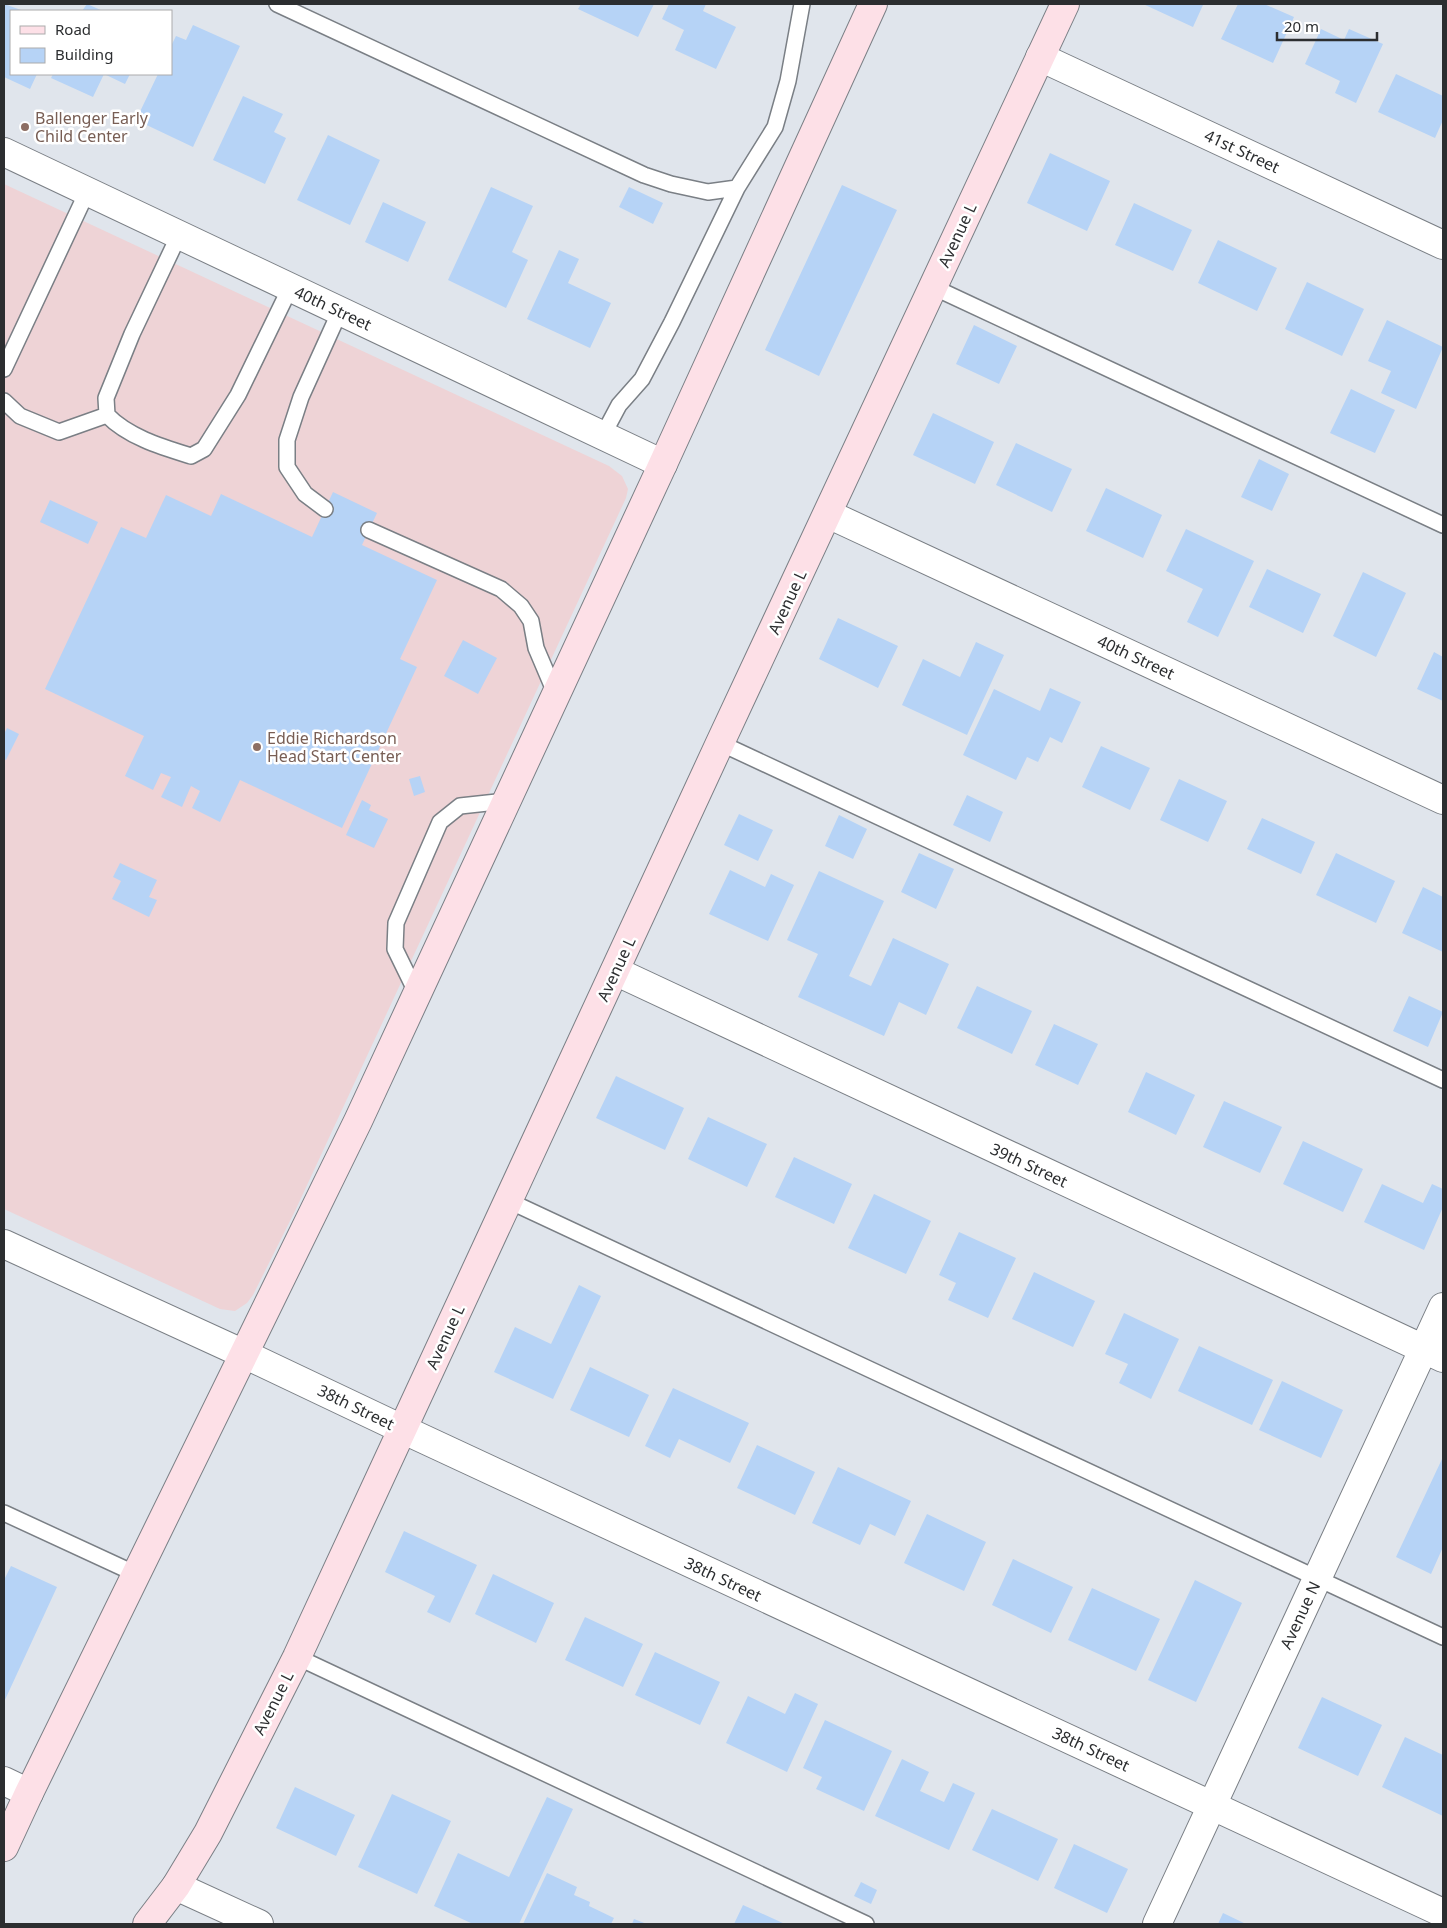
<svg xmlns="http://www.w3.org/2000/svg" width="1447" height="1928" font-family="'Noto Sans',sans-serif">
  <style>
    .education { fill: #eed3d6 }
    .building { fill: #b6d3f6 }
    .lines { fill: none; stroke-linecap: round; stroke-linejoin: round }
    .lane-casing { stroke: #7a7f85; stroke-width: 18 }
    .street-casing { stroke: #7a7f85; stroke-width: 30 }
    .secondary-casing { stroke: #7a7f85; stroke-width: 30 }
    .lane { stroke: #fff; stroke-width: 15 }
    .street { stroke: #fff; stroke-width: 28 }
    .secondary { stroke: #fde0e7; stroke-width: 28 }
    .education-dot { fill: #8d6e63; stroke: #fff; stroke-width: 2 }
    .labels { text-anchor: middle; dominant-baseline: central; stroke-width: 5; stroke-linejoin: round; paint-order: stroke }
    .education-label { font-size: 16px; fill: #785e54; stroke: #fff; text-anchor: start }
    .street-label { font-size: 16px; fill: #2c2e30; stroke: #fff }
  </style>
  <rect width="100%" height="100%" fill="#e0e5ec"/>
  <!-- education -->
  <path class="education" d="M4,184l605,282 13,10 6,13 -2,9 -331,713 -42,84 -6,8 -12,8 -15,-2 -216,-100z"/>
  <!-- building -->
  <path class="building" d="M4,4l20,7h-13v63h26l-7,15 -26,-12z
    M87,4l16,7h-21z
    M581,4h73l-16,33 -60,-28z
    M669,4h37l-3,7 33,16 -20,42 -41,-19 9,-20 -22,-11z
    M1143,4h58l2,1 -10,22z
    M1238,4h26l30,13 -21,46 -52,-24z
    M193,25l47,21 -47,101 -57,-27 22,-46h13v-28l5,-10 10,4z
    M1321,29l23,11 5,-11 34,15 -27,59 -21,-10 5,-12 -35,-17z
    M53,74h77l-5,10 -21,-10 -11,23 -42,-19z
    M1396,74l47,22v24l-8,18 -57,-26z
    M243,96l40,18 -9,18 12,6 -21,46 -52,-24z
    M328,135l52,25 -30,65 -53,-25z
    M1050,153l60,28 -23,50 -60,-28z
    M842,185l55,25 -78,166 -54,-26z
    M491,187l42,19 -21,46 16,8 -22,48 -58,-28z
    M629,187l34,16 -10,21 -34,-17z
    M383,202l43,20 -18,40 -43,-20z
    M1134,203l58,27 -19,41 -58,-26z
    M1218,240l59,28 -20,43 -59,-28z
    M559,250l20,9 -11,24 43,20 -21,45 -63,-29z
    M1307,282l57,27 -22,47 -57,-27z
    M1387,320l56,27 -27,62 -35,-16 10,-22 -23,-10z
    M974,325l43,21 -18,38 -43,-20z
    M1351,389l44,21 -20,43 -45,-20z
    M933,413l61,29 -19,42 -62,-29z
    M1016,443l56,26 -20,43 -56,-27z
    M1259,459l30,15 -17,37 -31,-14z
    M1106,488l56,27 -19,43 -57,-27z
    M333,492l44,21 -15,32 75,35 -37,79 17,8 -75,161 -102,-48 -20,42 -28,-14 8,-17 -9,-5 -9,21 -21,-10 10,-20 -10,-4 -8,17 -28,-14 19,-40 -99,-47 76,-162 25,11 20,-43 45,21 10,-22 91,43z
    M50,500l48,22 -10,22 -48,-22z
    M1186,529l68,32 -36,76 -31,-15 16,-33 -37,-18z
    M1267,569l54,25 -18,39 -54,-26z
    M1363,572l43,21 -30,64 -43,-21z
    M838,618l60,28 -20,42 -59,-29z
    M463,640l34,18 -19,36 -34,-18z
    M976,642l28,13 -37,80 -65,-30 21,-46 37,18z
    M1434,652l9,5v44l-26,-12z
    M1050,688l31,14 -19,41 -12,-6 -12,25 -11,-5 -11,23 -53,-25 31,-66 46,22z
    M7,728l12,6 -13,26 -2,-1v-25z
    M1101,746l49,22 -20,42 -48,-23z
    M420,776l5,16 -11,4 -5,-17z
    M1179,779l48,22 -19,41 -48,-22z
    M967,795l36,17 -13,30 -37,-17z
    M362,800l9,5 -2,5 19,9 -14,29 -28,-13z
    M739,814l34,16 -15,31 -34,-16z
    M839,815l28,14 -14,30 -28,-13z
    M1262,818l53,24 -14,32 -54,-25z
    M919,853l35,16 -18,40 -35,-17z
    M1336,853l59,28 -19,42 -60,-28z
    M120,863l37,17 -8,17 8,3 -8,17 -37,-18 9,-18 -8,-4z
    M730,870l35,17 6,-13 23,11 -26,56 -59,-27z
    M819,871l65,30 -35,75 22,10 22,-48 56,26 -23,51 -27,-13 -15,34 -86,-39 20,-43 -31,-14z
    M1423,887l20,10v55l-41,-19z
    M977,986l55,25 -20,43 -55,-26z
    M1409,996l34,16 -15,35 -35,-16z
    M1054,1024l44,20 -20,41 -43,-20z
    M1146,1072l49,23 -19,40 -48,-23z
    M616,1076l68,32 -19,42 -69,-32z
    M1224,1101l58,26 -22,46 -57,-26z
    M708,1117l59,27 -20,43 -59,-28z
    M1303,1141l60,28 -20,43 -60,-28z
    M794,1157l58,27 -18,40 -59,-27z
    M1382,1184l41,19 9,-19 11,5v18l-19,43 -60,-28z
    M874,1194l57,27 -25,53 -58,-26z
    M959,1232l57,26 -28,60 -40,-18 8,-17 -17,-8z
    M1034,1272l61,29 -22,46 -61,-28z
    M579,1285l22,11 -48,103 -59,-27 21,-45 36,17z
    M1124,1313l55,26 -28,60 -32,-16 9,-19 -23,-10z
    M1199,1346l74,34 -21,45 -74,-34z
    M590,1367l59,28 -20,42 -59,-27z
    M1282,1381l61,29 -22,48 -62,-28z
    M673,1388l76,35 -19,40 -51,-24 -9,19 -25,-12z
    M757,1445l58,27 -20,43 -58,-27z
    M1442,1459h1v88l-12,27 -35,-17z
    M838,1467l73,34 -16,35 -25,-12 -10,21 -48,-22z
    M927,1514l59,28 -22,49 -60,-28z
    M404,1531l73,34 -27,58 -23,-11 8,-16 -50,-24z
    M1013,1559l60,28 -22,46 -59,-28z
    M11,1566l46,21 -53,115v-122z
    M493,1574l61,29 -18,40 -61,-29z
    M1195,1580l47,23 -46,99 -48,-22z
    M1092,1588l68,31 -24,52 -68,-31z
    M585,1617l58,27 -20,43 -58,-27z
    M655,1652l65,30 -20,43 -65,-30z
    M795,1693l23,11 -31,68 -61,-29 22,-47 37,18z
    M1322,1697l60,28 -24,51 -60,-28z
    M825,1720l67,31 -28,60 -48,-22 6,-12 -19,-9z
    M1405,1737l38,18v61l-61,-29z
    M902,1759l27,13 -9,19 24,11 9,-19 22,10 -26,57 -74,-34z
    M295,1787l60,28 -19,41 -60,-28z
    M392,1794l59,27 -34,73 -59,-27z
    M547,1797l26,12 -54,115h-46l-39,-18 24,-53 51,24z
    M992,1809l66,30 -20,42 -66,-31z
    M1074,1844l54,25 -21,44 -53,-25z
    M547,1873l30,14 -3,8 16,7 -1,4 25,12 -3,6h-88z
    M861,1882l16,8 -6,14 -17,-8z
    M743,1905l42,19h-51z
    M1223,1913l23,11h-28z
    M634,1919l13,5h-15z"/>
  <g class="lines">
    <defs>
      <path id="lane" d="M277,4l367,171 27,9 37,8 29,-4
        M179,235l-47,99 -26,64 1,17c21,22 55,32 84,41l13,-7 34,-54 52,-107
        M933,287l510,238
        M4,369l83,-177
        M4,401l16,15 39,16 48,-17
        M603,435l16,-30 23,-26 30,-57 65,-134 38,-61 13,-46 14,-77
        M325,509l-20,-15 -18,-27v-27l14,-43 39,-86
        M369,530l132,59 20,17 10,15 5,27 20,47
        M720,743l723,337
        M417,994l-22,-45 1,-26 44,-101 20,-16 46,-5
        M509,1201l934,436
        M4,1513l132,61
        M297,1657l569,267"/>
      <path id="street" d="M1040,57l403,188
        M4,152l659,312
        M828,514l615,286
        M615,971l828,387
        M4,1244l240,110 158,75 1041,484
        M4,1781l25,12
        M176,1886l83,38
        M1157,1924l286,-617"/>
      <path id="secondary" d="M4,1847l25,-54 329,-672 305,-657 210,-460
        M147,1924l29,-38 32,-53 89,-176 423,-914 345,-739"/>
    </defs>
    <!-- lane casing -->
    <use href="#lane" class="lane-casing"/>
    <!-- street casing -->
    <use href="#street" class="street-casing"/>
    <!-- secondary casing -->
    <use href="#secondary" class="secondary-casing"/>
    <!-- lane -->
    <use href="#lane" class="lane"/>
    <!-- street -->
    <use href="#street" class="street"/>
    <!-- secondary -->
    <use href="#secondary" class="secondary"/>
  </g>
  <!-- markers -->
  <g class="education-dot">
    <circle cx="25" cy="127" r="5"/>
    <circle cx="257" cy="747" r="5"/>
  </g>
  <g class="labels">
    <!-- education labels -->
    <g class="education-label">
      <text x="35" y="118">Ballenger Early<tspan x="35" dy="18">Child Center</tspan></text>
      <text x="267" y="738">Eddie Richardson<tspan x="267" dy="18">Head Start Center</tspan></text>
    </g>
    <!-- street labels -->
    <g class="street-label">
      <text transform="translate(1242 151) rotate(25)">41st Street</text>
      <text transform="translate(957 235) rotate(-65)">Avenue L</text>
      <text transform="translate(333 308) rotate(25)">40th Street</text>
      <text transform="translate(787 602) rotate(-65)">Avenue L</text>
      <text transform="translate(1136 657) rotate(25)">40th Street</text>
      <text transform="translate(616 969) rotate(-65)">Avenue L</text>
      <text transform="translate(1029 1165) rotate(25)">39th Street</text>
      <text transform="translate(445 1337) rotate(-65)">Avenue L</text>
      <text transform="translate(356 1407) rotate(26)">38th Street</text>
      <text transform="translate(723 1579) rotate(25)">38th Street</text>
      <text transform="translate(1300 1615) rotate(-65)">Avenue N</text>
      <text transform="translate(273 1703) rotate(-63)">Avenue L</text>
      <text transform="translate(1091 1749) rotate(25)">38th Street</text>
    </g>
  </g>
  <!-- border -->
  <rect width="1447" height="1928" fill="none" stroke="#2c2e30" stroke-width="10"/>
  <!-- legend -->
  <rect x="10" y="10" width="162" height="65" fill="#ffffff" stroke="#ababac"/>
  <rect x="20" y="26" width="25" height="8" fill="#fde0e7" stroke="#ababac"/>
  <text x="55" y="35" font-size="15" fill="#2c2e30">Road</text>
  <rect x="20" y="48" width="25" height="15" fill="#b6d3f6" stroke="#ababac"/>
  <text x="55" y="60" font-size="15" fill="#2c2e30">Building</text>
  <!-- scale -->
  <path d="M1277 32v8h100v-8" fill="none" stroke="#2c2e30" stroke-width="2.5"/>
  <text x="1284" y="32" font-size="15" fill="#2c2e30" stroke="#ffffff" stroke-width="4" paint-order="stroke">20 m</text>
</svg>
